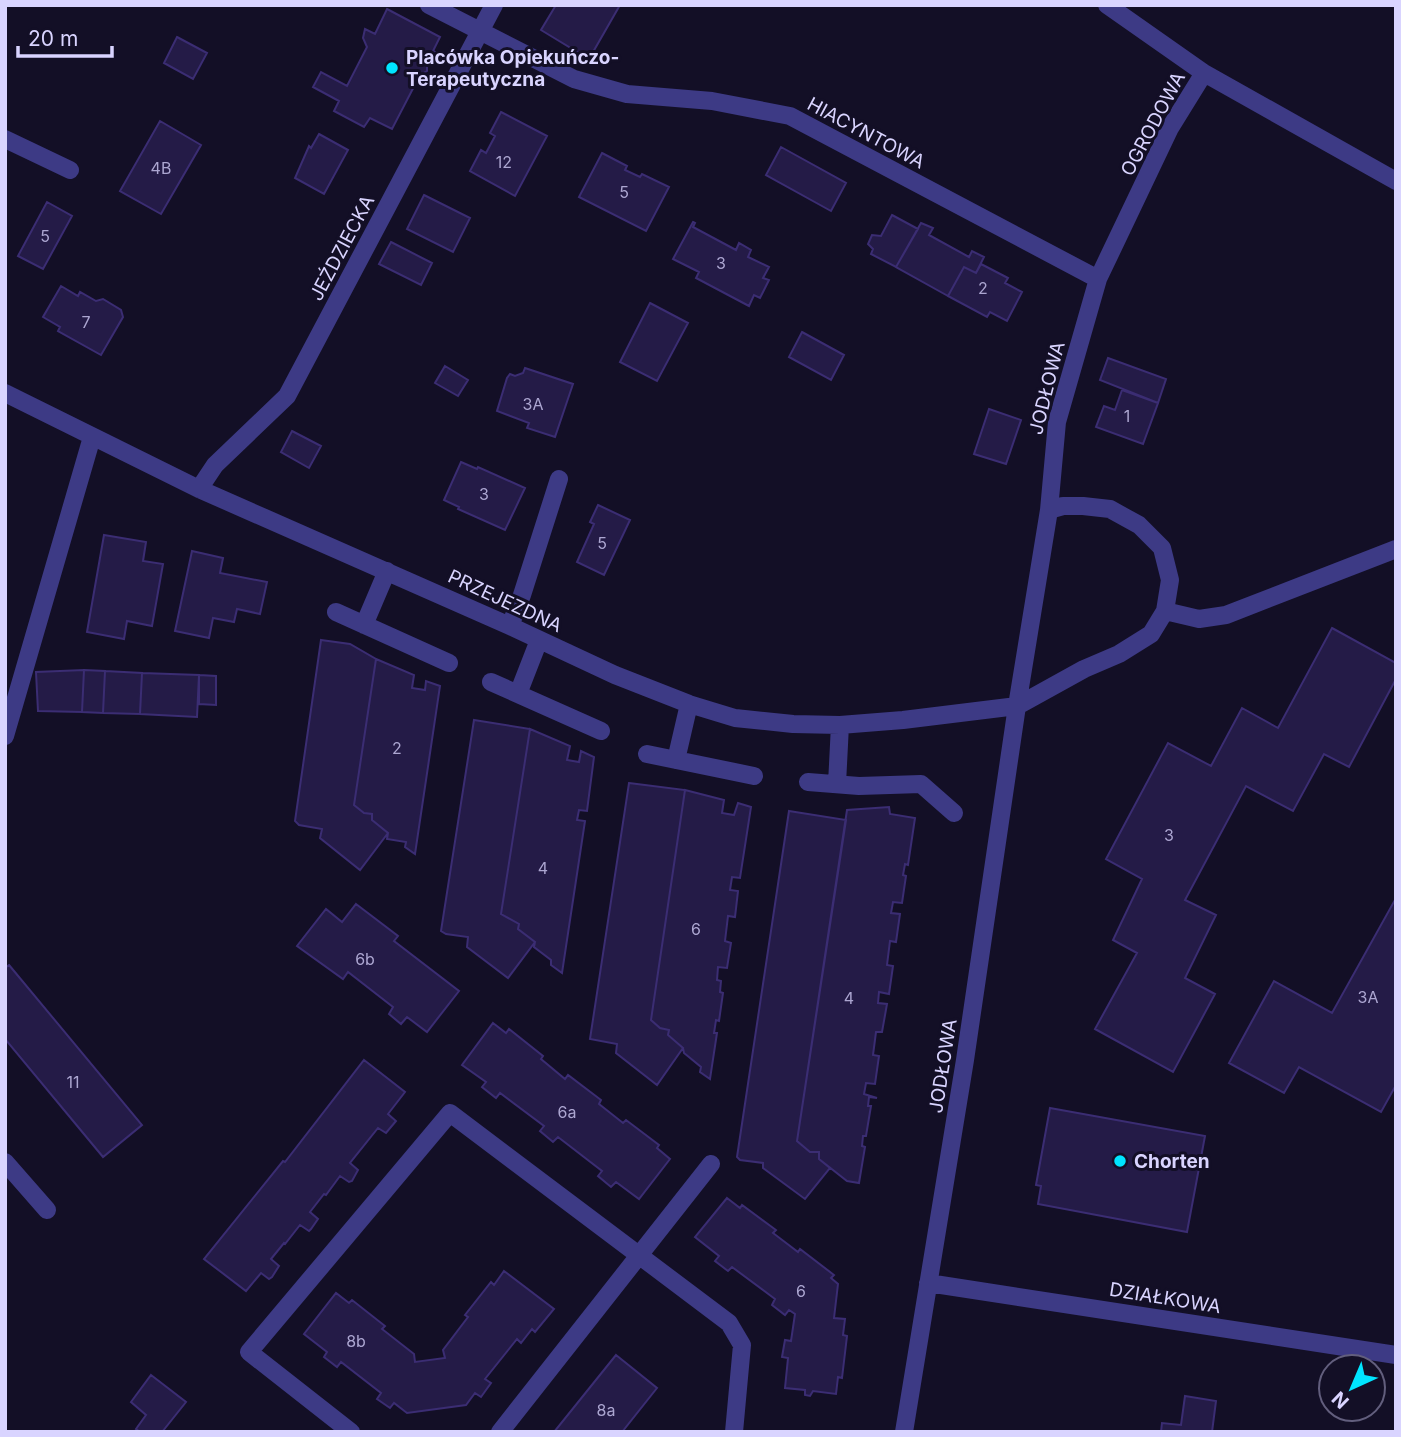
<svg xmlns="http://www.w3.org/2000/svg" width="1401" height="1437" font-family="Inter,sans-serif">
  <style>
    .building { fill: #241b47; stroke: #3b2d73; stroke-width: 2 }
    .lines { fill: none; stroke-linecap: round; stroke-linejoin: round }
    .minor { stroke: #3d3a85; stroke-width: 18 }
    .poi-dot { fill: #00e5ff; stroke: #130f26; stroke-width: 2.5 }
    .labels { text-anchor: middle; dominant-baseline: central; stroke-width: 6; stroke-linejoin: round; paint-order: stroke }
    .number-label { font-size: 16px; fill: #aca6d1 }
    .poi-label { font-size: 19px; font-weight: bold; fill: #d9d4ff; stroke: #130f26; text-anchor: start }
    .street-label { font-size: 19px; fill: #d9d4ff; stroke: #130f26 }
  </style>
  <rect width="100%" height="100%" fill="#130f26"/>
  <!-- building -->
  <path class="building" d="M556,5h64l-31,54 -48,-29z
    M387,9l53,28 -7,14 4,2 1,7 -11,3v8l-7,4 -28,54 -22,-11 -6,9 -30,-16 5,-10 -26,-14 8,-15 26,14 20,-39 -4,-9 2,-9 10,5z
    M177,37l30,16 -14,26 -29,-16z
    M501,112l46,24 -32,60 -45,-25 11,-21 5,3 9,-17 -5,-3z
    M160,121l41,24 -40,69 -41,-23z
    M319,134l29,16 -24,44 -29,-16 14,-32 2,2z
    M781,147l65,36 -15,28 -65,-36z
    M602,153l25,13 -2,4 15,7 2,-3 27,13 -23,44 -67,-34z
    M424,195l46,23 -17,34 -46,-23z
    M47,202l25,14 -29,53 -25,-13z
    M892,215l26,14 -22,38 -25,-13 2,-5 -5,-5 4,-9 9,1z
    M693,222l2,1 -2,4 43,23 3,-7 12,7 -3,7 21,10 -6,11 6,2 -9,18 -6,-3 -5,11 -53,-28 3,-6 -26,-13z
    M921,223l12,5 -4,7 40,22 3,-6 12,6 -8,16 -12,-6 -16,29 -52,-29z
    M391,242l41,21 -11,22 -42,-21z
    M981,264l27,14 -3,5 17,9 -15,29 -17,-9 -3,5 -39,-21 16,-29 12,6z
    M61,286l17,10 2,-4 16,9 7,-2 18,11 2,7 -22,38 -43,-24 2,-4 -17,-10z
    M650,303l38,20 -31,58 -37,-19z
    M802,332l42,23 -13,25 -42,-23z
    M1108,358l58,21 -8,24 -58,-23z
    M445,366l23,14 -10,16 -23,-13z
    M525,368l48,16 -18,53 -28,-9 2,-5 -32,-12 10,-33 3,-4 5,2 8,-3z
    M1122,390l36,13 -15,41 -47,-17 8,-21 11,4z
    M989,409l32,11 -15,44 -32,-10z
    M292,431l29,15 -12,22 -28,-16z
    M461,462l16,7 1,-2 47,21 -20,42 -47,-21 1,-2 -15,-7z
    M598,505l32,15 -26,55 -27,-13 17,-38 -4,-2z
    M104,535l42,7 -3,19 20,3 -11,62 -25,-5 -3,18 -37,-7z
    M192,551l31,7 -3,15 47,9 -7,32 -23,-5 -3,13 -21,-4 -4,20 -34,-7z
    M1332,628l64,35v16l-47,88 -25,-13 -31,57 -47,-25 -61,114 31,15 -31,63 30,16 -42,78 -78,-43 42,-76 -24,-13 29,-61 -36,-20 62,-116 43,23 31,-58 36,20z
    M321,640l29,4 26,15 -22,146 10,8 8,1v6l16,13 -28,37 -40,-32 2,-9 -23,-4 -4,-4z
    M376,659l38,16 -2,13 13,2 1,-9 14,5 -25,168 -10,-7 1,-5 -19,-3 1,-6 -16,-13v-6l-8,-1 -10,-8z
    M84,670l-2,42 -44,-1 -2,-39z
    M84,670l21,1 -2,42 -21,-1z
    M105,671l37,2 -2,41 -37,-1z
    M142,673l57,2 -2,42 -57,-3z
    M199,675l17,1v29l-17,-1z
    M474,720l56,9 -29,185 18,10 -1,5 17,13 -27,36 -41,-31 1,-10 -22,-3 -5,-3z
    M530,729l40,17 -3,14 12,2 2,-11 13,6 -7,54 -8,-1 -2,10 8,1 -23,152 -11,-8v-5l-17,-13 1,-5 -17,-13 1,-5 -18,-10z
    M629,783l56,7 -34,230 9,8 9,2 -1,5 15,13 -26,37 -41,-32 1,-9 -27,-5z
    M685,790l39,10 -2,13 12,2 4,-12 13,4 -11,71 -8,-1 -2,13 8,1 -3,26 -7,-1 -3,25 6,2 -4,25 -9,-1 -1,13 4,1 -1,11 3,1 -4,28 -3,-1 -2,13h3l-7,46 -10,-7 1,-5 -17,-14 -1,-5 -15,-13 1,-5 -9,-2 -9,-8z
    M889,807l1,7 25,4 -7,47 -3,-1 -2,11 3,1 -4,27 -9,-1 -2,11 9,1 -4,28 -6,-1 -3,24 6,1 -4,28 -10,-2 -1,11 9,1 -5,28h-6l-3,23 6,1 -4,28 -9,-1 -2,11 13,4 -8,-1 -1,9h3l-5,30h-3l-1,10 3,1 -6,36 -12,-2 -28,-22v-7h-9l-13,-11 50,-331z
    M789,811l57,9 -49,321 13,11h9v7l11,9 -25,31 -42,-31v-5l-23,-3 -3,-3z
    M1396,898v187l-15,27 -82,-45 -15,26 -55,-30 45,-82 58,32z
    M356,904l42,32 -4,5 65,50 -32,41 -20,-15 -6,7 -12,-10 4,-7 -45,-35 -5,7 -46,-33 29,-37 16,13z
    M9,965l133,160 -39,32 -98,-118v-71z
    M493,1023l13,10 3,-4 34,27 -2,3 24,20 3,-4 33,25 -2,4 24,19 3,-3 33,25 -2,3 13,11 -31,40 -23,-17 -5,5 -13,-11 4,-5 -44,-34 -5,5 -13,-11 4,-5 -44,-33 -4,5 -14,-11 4,-5 -24,-17z
    M364,1060l41,32 -17,22 8,7 -10,12 -8,-5 -28,35 8,7 -6,11 -3,1 -9,-6 -14,19 -2,-1 -14,18 8,7 -7,10 -2,2 -9,-6 -15,19 -1,-1 -13,16 8,7 -7,11 -3,2 -8,-6 -15,18 -42,-32 79,-98 2,1z
    M1050,1108l155,28 -18,96 -149,-28 3,-18 -5,-1z
    M727,1198l13,10 2,-3 34,25 -3,3 25,19 2,-3 34,26 -3,3 7,6 -4,34 11,1 -2,16 4,1 -5,42 -4,-1 -2,17 -23,-3 -3,5 -5,-1v-5l-20,-2 3,-30 -6,-1 3,-17 6,1 4,-27 -6,-4 -4,5 -13,-10 3,-6 -43,-32 -4,4 -13,-10 4,-5 -24,-19z
    M504,1271l50,38 -19,23 -3,-3 -11,14 -4,-4 -32,40 6,4 -10,14 -6,-4 -9,12 -59,8 -13,-10 -4,5 -13,-9 4,-6 -40,-31 -4,5 -13,-10 3,-5 -23,-18 32,-41 13,10 3,-3 33,26 -3,3 32,25 1,8 30,-4 -2,-8 25,-33 -3,-2 26,-33 3,3z
    M616,1355l41,33 -35,44h-68z
    M151,1375l35,27 -24,30h-22l-4,-3 10,-14 -15,-13z
    M1185,1396l31,5 -4,31h-51l1,-9 19,2z"/>
  <g class="lines">
    <!-- minor -->
    <path class="minor" d="M429,5l145,74 53,15 85,7 78,15 308,163
      M1107,5l97,68
      M5,139l65,31
      M5,393l194,96 311,137 105,49 74,29 46,14 58,6 47,1 63,-5 114,-14 67,-37 35,-15 32,-20 14,-23 5,-31 -8,-32 -23,-23 -29,-16 -27,-3h-20l-14,4
      M199,489l16,-24 72,-69 207,-391
      M1165,611l34,8 27,-4 170,-66
      M336,612l113,51
      M364,625l23,-54
      M510,626l12,-31 37,-116
      M491,682l110,49
      M518,694l21,-54
      M5,736l87,-299
      M647,754l107,22
      M676,760l13,-56
      M808,782l51,4 62,-2 33,29
      M837,784l3,-59
      M5,1162l42,48
      M928,1283l468,72
      M351,1432l-102,-80 201,-239 279,210 13,22 -8,87
      M500,1432l211,-268
      M904,1432l61,-372 52,-354 32,-196 8,-88 41,-143 72,-151 34,-55 192,108"/>
  </g>
  <!-- markers -->
  <g class="poi-dot">
    <circle cx="392" cy="68" r="7"/>
    <circle cx="1120" cy="1161" r="7"/>
  </g>
  <g class="labels">
    <!-- number labels -->
    <g class="number-label">
      <text x="504" y="162">12</text>
      <text x="161" y="168">4B</text>
      <text x="624" y="192">5</text>
      <text x="45" y="236">5</text>
      <text x="721" y="263">3</text>
      <text x="983" y="288">2</text>
      <text x="86" y="322">7</text>
      <text x="533" y="404">3A</text>
      <text x="1127" y="416">1</text>
      <text x="484" y="494">3</text>
      <text x="602" y="543">5</text>
      <text x="397" y="748">2</text>
      <text x="1169" y="835">3</text>
      <text x="543" y="868">4</text>
      <text x="696" y="929">6</text>
      <text x="365" y="959">6b</text>
      <text x="1368" y="997">3A</text>
      <text x="849" y="998">4</text>
      <text x="73" y="1082">11</text>
      <text x="567" y="1112">6a</text>
      <text x="801" y="1291">6</text>
      <text x="356" y="1341">8b</text>
      <text x="606" y="1410">8a</text>
    </g>
    <!-- poi labels -->
    <g class="poi-label">
      <text x="406" y="57">Placówka Opiekuńczo-<tspan x="406" dy="22">Terapeutyczna</tspan></text>
      <text x="1134" y="1161">Chorten</text>
    </g>
    <!-- street labels -->
    <g class="street-label">
      <text transform="translate(1153 124) rotate(-62)">OGRODOWA</text>
      <text transform="translate(866 133) rotate(28)">HIACYNTOWA</text>
      <text transform="translate(342 248) rotate(-62)">JEŹDZIECKA</text>
      <text transform="translate(1047 388) rotate(-76)">JODŁOWA</text>
      <text transform="translate(505 601) rotate(25)">PRZEJEZDNA</text>
      <text transform="translate(943 1066) rotate(-81)">JODŁOWA</text>
      <text transform="translate(1165 1298) rotate(9)">DZIAŁKOWA</text>
    </g>
  </g>
  <!-- border -->
  <rect width="1401" height="1437" fill="none" stroke="#d9d4ff" stroke-width="14"/>
  <!-- north arrow -->
  <g transform="translate(1352 1388) rotate(224)"><circle r="33" fill="#130f26" stroke="#625e7d" stroke-width="2"/>
  <path d="M0-5L12 26L0 18L-12 26Z" fill="#00e5ff"/>
  <text y="-10" font-size="19" font-weight="bold" text-anchor="middle" fill="#d9d4ff">N</text>
  </g>
  <!-- scale -->
  <path d="M18 46v10h94v-10" fill="none" stroke="#d9d4ff" stroke-width="3.5"/>
  <text x="28" y="46" font-size="21" fill="#d9d4ff" stroke="#130f26" stroke-width="5" paint-order="stroke">20 m</text>
</svg>
